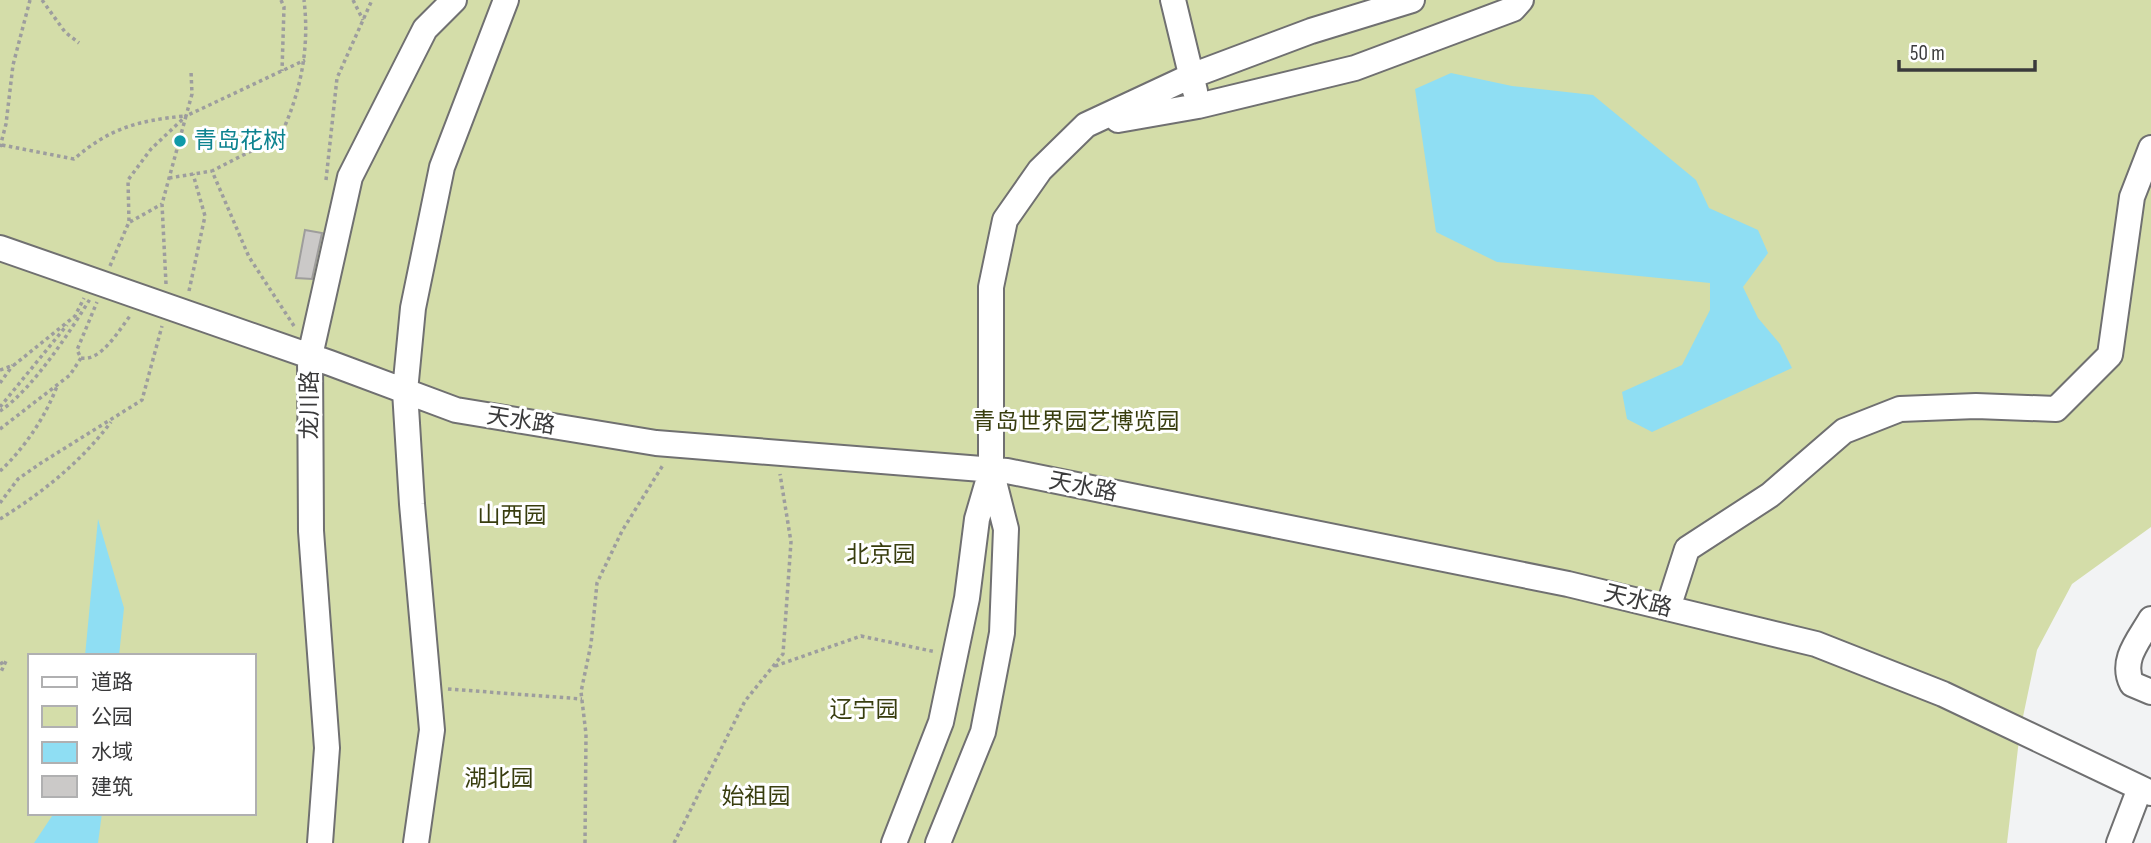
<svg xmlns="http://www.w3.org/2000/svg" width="2151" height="843" font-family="'Sofia Sans Condensed','Noto Sans SC',sans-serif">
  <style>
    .green { fill: #d4dda9; fill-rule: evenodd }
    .water { fill: #8fdef3 }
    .building { fill: #cbc9c8; stroke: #9e9d9c; stroke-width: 2 }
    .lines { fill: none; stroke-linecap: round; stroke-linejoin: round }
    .minor-casing { stroke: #707071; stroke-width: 28 }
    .path { stroke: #9d9d9e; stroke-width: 3.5; stroke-dasharray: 3.5 3.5; stroke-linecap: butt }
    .minor { stroke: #fff; stroke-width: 24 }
    .culture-dot { fill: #0f9aa8; stroke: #fff; stroke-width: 2.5 }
    .labels { text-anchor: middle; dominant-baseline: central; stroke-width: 6; stroke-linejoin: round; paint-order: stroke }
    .culture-label { font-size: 23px; fill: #0d838f; stroke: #fff; text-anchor: start }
    .street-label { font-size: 23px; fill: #3a3a3b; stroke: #fff }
    .park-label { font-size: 23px; fill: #383d0e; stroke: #fff }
  </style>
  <rect width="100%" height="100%" fill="#f2f3f4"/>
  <!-- green -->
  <path class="green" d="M0,0h2151v527l-79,57 -35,66 -17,81 -13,112h-2007zM30,656h224v157h-224z"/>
  <!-- water -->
  <path class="water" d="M1451,73l61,13 81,9 103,85 13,28 49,22 10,23 -25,34 15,31 22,26 12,24 -140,64 -25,-13 -5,-27 60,-27 28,-55v-27l-213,-21 -61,-30 -21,-143z
    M98,519l26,89 -5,48h-34z
    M54,813h48l-4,30h-64z"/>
  <!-- building -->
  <path class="building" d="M305,230l17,3 -10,46 -16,-1z"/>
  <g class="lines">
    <defs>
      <path id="minor" d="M1173,0l22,91
        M1118,120l80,-14 157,-38 158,-59 8,-9
        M0,248l330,115 126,47 200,33 351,28 561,113 248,60 127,50 208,99
        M1668,608l19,-59 83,-54 74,-64 56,-22 76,-3 80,3 54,-54 22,-158 19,-49
        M2151,619c-12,21 -31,41 -19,65l19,8
        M320,843l7,-95 -16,-217 -1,-175 40,-179 75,-148 29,-29
        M416,843l16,-113 -20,-226 -7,-113 8,-83 29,-141 64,-167
        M894,843l47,-121 26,-124 10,-79 14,-48
        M938,843l45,-111 19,-99 4,-104 -15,-59v-183l14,-67 35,-50 46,-45 105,-49 120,-45 101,-31
        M2119,843l21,-55"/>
    </defs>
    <!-- minor casing -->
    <use href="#minor" class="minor-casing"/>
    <!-- path -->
    <path class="path" d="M42,0l23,32 14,11
      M281,0l3,7 -2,64
      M353,0l10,20
      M2,145l72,14c36,-31 63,-38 110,-43
      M0,147l6,-23 7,-59 17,-65
      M169,178l43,-7
      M326,180l11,-102 35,-78
      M130,222l32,-18
      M110,266l19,-44 -1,-42 23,-31 35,-33 6,-22 -1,-23
      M166,284l-4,-80 24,-88 119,-56
      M189,291l16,-75 -12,-42
      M294,326l-45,-69 -37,-86 37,-19 29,-11c22,-45 32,-91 26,-141
      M81,358c20,4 38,-28 49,-42
      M0,370l14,-5 61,-49 9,-18
      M0,383l13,-18
      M0,407l67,-82
      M0,411c33,-22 69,-78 90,-112
      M0,429l70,-54 11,-17 -4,-8 20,-48
      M0,471c24,-22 46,-55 57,-85
      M0,503l18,-24 23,-16 101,-63 20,-74
      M0,519c42,-26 81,-57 111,-97
      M0,664l6,-3 -6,13
      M775,666l86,-30 75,16
      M448,689l134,10
      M585,843l1,-109 -5,-42 10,-48 6,-61 25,-52 41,-66
      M674,843l71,-142 38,-47 8,-112 -11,-68"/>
    <!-- minor -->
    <use href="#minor" class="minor"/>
  </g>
  <!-- markers -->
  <circle class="culture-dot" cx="180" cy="141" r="7"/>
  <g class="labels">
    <!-- culture labels -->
    <g class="culture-label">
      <text x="194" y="141">青岛花树</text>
    </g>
    <!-- street labels -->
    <g class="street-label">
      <text transform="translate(310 405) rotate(-90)">龙川路</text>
      <text transform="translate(521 421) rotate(9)">天水路</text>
      <text transform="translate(1083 487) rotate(11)">天水路</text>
      <text transform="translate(1638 601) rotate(14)">天水路</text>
    </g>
    <!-- park labels -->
    <g class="park-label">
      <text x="1076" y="422">青岛世界园艺博览园</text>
      <text x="512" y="516">山西园</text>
      <text x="881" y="555">北京园</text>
      <text x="864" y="710">辽宁园</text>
      <text x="499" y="779">湖北园</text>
      <text x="756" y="797">始祖园</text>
    </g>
  </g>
  <!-- legend -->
  <rect x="28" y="654" width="228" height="161" fill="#ffffff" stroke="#b0b0b1" stroke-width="2"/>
  <rect x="42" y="677" width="35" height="10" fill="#ffffff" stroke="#b0b0b1" stroke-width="2"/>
  <text x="91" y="689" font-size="21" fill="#3a3a3b">道路</text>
  <rect x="42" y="706" width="35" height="21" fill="#d4dda9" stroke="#b0b0b1" stroke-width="2"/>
  <text x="91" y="724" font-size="21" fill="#3a3a3b">公园</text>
  <rect x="42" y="742" width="35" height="21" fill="#8fdef3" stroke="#b0b0b1" stroke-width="2"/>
  <text x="91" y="759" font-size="21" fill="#3a3a3b">水域</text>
  <rect x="42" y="776" width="35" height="21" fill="#cbc9c8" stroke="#b0b0b1" stroke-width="2"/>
  <text x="91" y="794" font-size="21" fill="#3a3a3b">建筑</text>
  <!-- scale -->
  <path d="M1899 60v10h136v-10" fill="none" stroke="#3a3a3b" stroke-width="3.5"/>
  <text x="1910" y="60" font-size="21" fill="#3a3a3b" stroke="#ffffff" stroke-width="5" paint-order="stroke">50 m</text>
</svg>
